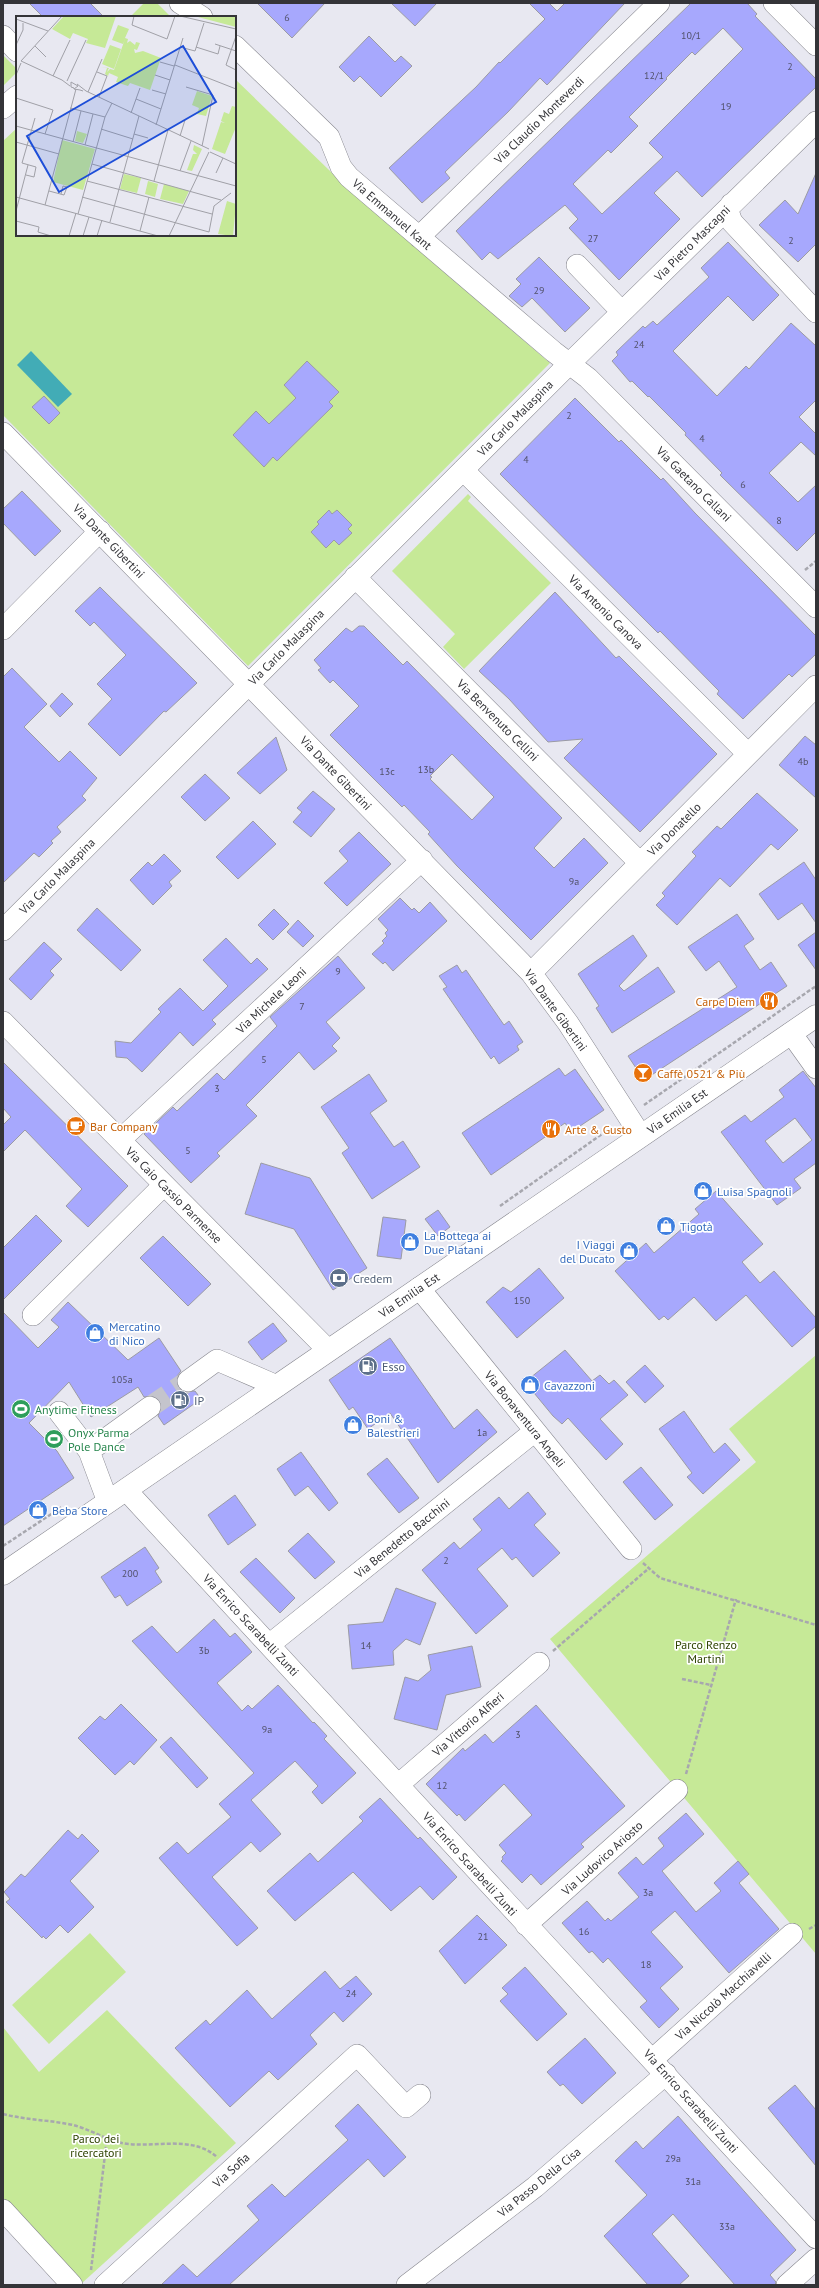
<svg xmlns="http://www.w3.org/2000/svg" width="819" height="2288" font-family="'PT Sans',sans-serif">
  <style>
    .green { fill: #c6e997 }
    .water { fill: #42acb6 }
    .building { fill: #a7a8fd; stroke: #9b9ba4; fill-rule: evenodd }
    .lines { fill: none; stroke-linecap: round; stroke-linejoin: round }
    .minor-tunnel { stroke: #c4c4cc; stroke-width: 21; stroke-dasharray: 21 10; stroke-linecap: butt }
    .minor-casing { stroke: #87878f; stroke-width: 22 }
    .major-casing { stroke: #87878f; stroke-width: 23 }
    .path { stroke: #a7a7ae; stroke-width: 2.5; stroke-dasharray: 4 2; stroke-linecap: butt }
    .minor { stroke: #fff; stroke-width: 21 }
    .major { stroke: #fff; stroke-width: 22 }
    .labels { text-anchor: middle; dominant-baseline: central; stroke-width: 3.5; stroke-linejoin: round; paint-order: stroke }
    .number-label { font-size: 10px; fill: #515169 }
    .street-label { font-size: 12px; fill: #343438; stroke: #fff }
    .food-label { font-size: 12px; fill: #c56008; stroke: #fff; text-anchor: start }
    .shop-label { font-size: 12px; fill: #366cbe; stroke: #fff; text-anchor: start }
    .service-label { font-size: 12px; fill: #4e5e75; stroke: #fff; text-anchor: start }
    .leisure-label { font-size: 12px; fill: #27864d; stroke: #fff; text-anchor: start }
    .park-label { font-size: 12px; fill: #2f4402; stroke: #fff }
    .inset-road { fill: none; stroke: #a0a0a7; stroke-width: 1 }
    .view { fill: #1d4ed8; fill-opacity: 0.15; stroke: #1d4ed8; stroke-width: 2 }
    .inset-edge { fill: none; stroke: #343438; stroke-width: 2 }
  </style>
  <rect width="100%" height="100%" fill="#e8e8f1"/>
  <!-- green -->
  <path class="green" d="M144,3h13l14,14h-41z
    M3,55l14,14v3l-14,14z
    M235,79l123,119 192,165 -302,303 -245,-251v-274l14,-13v107h218z
    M468,494l3,3 -3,4 83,82 -87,86 -21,-22 12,-13 -63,-63z
    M816,1355v599l-266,-315 206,-177 -27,-33z
    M90,1933l36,39 -77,72 -37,-39z
    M107,2010l129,133 -155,141 -78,-85v-172l36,45z"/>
  <!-- water -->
  <path class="water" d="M31,351l41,43 -14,13 -41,-42z"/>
  <!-- building -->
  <path class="building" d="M29,3h61l14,14h-61z
    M257,3h68l-33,35z
    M391,3h46l-22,23z
    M529,3h20l8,8 8,-8h60l-78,82 -7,-7 -32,34 -63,60 5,6 -28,25 -33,-35 87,-81 23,-25 1,1 45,-44z
    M691,3h56l10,11 -2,2 61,63v8l-114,110 -25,-26 -23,22 26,26 -61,61 -50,-52 9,-9 -13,-14 -67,54 -8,-7 -8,8 -26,-29zM723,28l20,21 -94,94 14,14 -61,57 -29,-30 35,-34 3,3 27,-27 -9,-9 38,-38 -1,-1 26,-26 3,3z
    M369,36l26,26 6,-6 11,10 -31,31 -21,-21 -6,6 -15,-15z
    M816,173v71l-18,18 -39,-37 26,-25 13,14z
    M728,242l51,53 -26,26 -25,-25 -55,55 44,45 29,-30 3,3 42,-46 25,23v54l-17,17 17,17v22l-15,-14 -32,31 29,29 18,-17v47l-19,19 -77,-76 2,-2 -37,-38 1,-2 -37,-37 -1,1 -16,-16 -2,1 -18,-21 6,-6 -2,-3 27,-26 2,2 8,-7 4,4 52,-48 -8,-9z
    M539,257l51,51 -25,24 -33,-34 -10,9 -13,-11 12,-12 -5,-5z
    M307,361l32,31 -10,10 4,4 -56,55 -4,-4 -9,10 -31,-32 23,-24 13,13 27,-26 -12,-13z
    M44,396l16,17 -11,11 -17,-17z
    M575,398l44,44 2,-2 40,40 2,-2 32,35 121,123v18l-24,23 -3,-3 -46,45 -26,-25 2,-3 -59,-60 -2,2 -158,-159z
    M22,491l39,40 -26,25 -32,-33v-14z
    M329,510l3,4 5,-4 15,15 -4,4 4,4 -13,12 -5,-5 -8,8 -15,-16 8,-8 -2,-2z
    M100,587l97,96 -31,29 -2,-1 -44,45 -32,-32 24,-25 -15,-15 29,-29 -32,-33 -4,4 -15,-15z
    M555,592l61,66 3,-2 98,98 -77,78 -76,-74 19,-19 -35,3 -39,-43 -30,-28z
    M359,626h5l39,39 4,-4 155,157 -28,30 20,20 30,-30 24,25 -77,77 -74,-74 -29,-32 2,-2 -26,-27 -2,2 -72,-72 29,-29 -26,-26 -3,3 -12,-13 3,-2 -7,-8 32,-32 6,4zM452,754l42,43 -22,23 -42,-41 2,-2 -2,-1z
    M12,668l35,36 -23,23 35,35 11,-11 27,27 -15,18 4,4 -29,27 4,5 -10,9 2,2 -14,14 -5,-4 -31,30v-206z
    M62,693l11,11 -13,13 -10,-11z
    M805,736l11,9v53l-37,-33z
    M276,737l11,33 -27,24 -23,-21z
    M205,774l25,24 -25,23 -24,-24z
    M313,791l22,18 -24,28 -18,-15 9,-10 -5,-4z
    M757,793l41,37 -20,20 -7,-6 -41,43 -10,-9 -43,47 -21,-20 9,-9 -3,-3 34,-37 -4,-4 25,-26 4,3z
    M253,821l23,23 -38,35 -22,-22z
    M359,832l32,32 -44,42 -23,-23 24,-22 -9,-10z
    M164,854l17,17 -12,11 3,4 -19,19 -23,-25 18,-18 4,4z
    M804,862l12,18v43l-14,-20 -24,17 -19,-26z
    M400,898l12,12 2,-2 5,5 11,-11 17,19 -54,50 -8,-9 -2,2 -11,-10 12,-11 -2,-2 5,-5 -2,-3 3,-3 -10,-11z
    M97,908l44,42 -20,21 -44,-41z
    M274,909l15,15 -16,16 -15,-15z
    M737,914l17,25 -10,7 16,24 11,-8 16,24 -143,94 -16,-24 109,-69 -18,-26 -13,10 -18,-24z
    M298,920l16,16 -11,11 -16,-15z
    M816,932v38l-18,-25z
    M633,935l14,21 -28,30 5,5 34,-24 17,25 -63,41 -16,-25 3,-2 -21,-32z
    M226,938l25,26 6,-6 11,11 -56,51 4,4 -23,22 -13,-14 -38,40 -15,-14 -11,-1 -1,-16 16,2 30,-31 -3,-3 22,-21 23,23 25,-25 -25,-26z
    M44,942l18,17 -12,12 4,4 -23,25 -22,-21z
    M338,956l27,32 -39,34 14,16 -8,8 5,5 -23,19 -15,-18 -53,53 11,11 -40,37 3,3 -29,27 -47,-49 29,-27 4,4 40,-38 7,7 53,-54 -7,-9z
    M457,965l5,8 4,-3 38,55 5,-4 14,21 -6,4 2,4 -20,14 -5,-8 -3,3 -48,-70 4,-2 -8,-11z
    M3,1062l125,124 -40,41 -22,-21 16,-17 -57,-59 -22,22v-27l8,-8 -8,-9z
    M559,1068l6,8 10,-7 29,41 -33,22 -6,-9 -74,52 -29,-42z
    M803,1071l13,17v75l-22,16 7,9 -24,17 -56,-73 24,-17 6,7 33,-25 -5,-7zM795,1118l17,22 -29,23 -18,-22z
    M369,1074l18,27 -17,12 24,34 9,-6 17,26 -48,32 -30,-46 7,-5 -28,-41z
    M261,1163l49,15 57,90 -34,22 -39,-61 -49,-15z
    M716,1191l47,53 -21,18 18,21 14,-12 42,47v8l-24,21 -46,-52 -30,26 -22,-24 -26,23 -4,-4 -5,4 -44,-49 31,-28 8,10 45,-39 -4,-5z
    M438,1210l12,17 -12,9 -13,-17z
    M36,1215l26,26 -59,59v-52z
    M383,1217l23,3 -5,39 -24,-3z
    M163,1236l48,48 -23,22 -48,-48z
    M539,1268l25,30 -47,40 -31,-36 17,-15 8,5z
    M68,1302l60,58 31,-22 22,33 -4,5 1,12 5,4 12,-1 6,8 -37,26 -6,-9 4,-10 -2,-6 -5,-4 -11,1 -6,-10 -47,30 -22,-35 -40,41 28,28 17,27 -71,48v-214l35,36 21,-21 -8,-7z
    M273,1323l14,18 -25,19 -14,-18z
    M390,1338l64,91 23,-20 20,23 -59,51 -48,-70 -22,16 -15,-22 -4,3 -20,-30z
    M565,1350l27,31 8,-6 9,9 5,-4 14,15 -28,24 23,25 -17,16 -38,-42 -6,6 -9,-8 -28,-34z
    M645,1365l19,21 -19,17 -19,-21z
    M684,1411l30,42 11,-10 15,17 -37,34 -16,-17 5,-4 -33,-44z
    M301,1452l37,51 -9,8 -21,-25 -13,10 -18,-27z
    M387,1458l32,40 -20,15 -32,-39z
    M641,1467l32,38 -18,15 -32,-38z
    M528,1492l18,22 -12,11 26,28 -27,24 -17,-20 -4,3 -10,-12 -25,21 31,37 -32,28 -54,-64 32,-28 6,7 22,-19 -9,-11 26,-22 10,12z
    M235,1495l21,30 -28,20 -20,-30z
    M308,1533l27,29 -20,17 -27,-28z
    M145,1547l14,21 -4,3 7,11 -35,24 -7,-11 -5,3 -14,-21z
    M256,1558l39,40 -15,15 -40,-41z
    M396,1588l40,15 -16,42 -14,-6 -13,12 1,14 -42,4 -4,-44 35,-3z
    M214,1619l16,18 5,-4 17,19 -35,31 25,28 6,-6 4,4 26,-24 35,38 1,-1 13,14 -3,3 32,34 -34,31 -10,-12 6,-6 -23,-25 -44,39 30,34 -21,18 -9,-10 -39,35 46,51 -21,18 -78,-88 18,-16 11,12 43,-37 -12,-13 35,-31 -122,-132 20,-15 25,27z
    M472,1646l9,41 -35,8 -9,35 -43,-11 11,-42 13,4 13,-11 -3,-15z
    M121,1704l36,36 -23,25 -4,-4 -15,14 -37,-37 22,-22 5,4z
    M536,1705l89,101 -44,38 3,3 -43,38 -10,-11 -9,9 -21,-22 2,-2 -1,-2 4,-4 -7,-8 33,-30 -28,-31 -39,37 -6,-7 -2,2 -31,-32 37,-36 2,3 20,-17 8,9z
    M171,1737l37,41 -11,10 -37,-41z
    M380,1798l38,41 2,-2 37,40 -24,23 -13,-14 -29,25 -38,-39 -58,49 -28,-30 43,-38 8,9 45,-41 -4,-4z
    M686,1813l18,21 -42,37 34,41 25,-21 -7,-8 24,-22 11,13 -10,9 40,46 -50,44 -54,-62 -24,21 32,35 -23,21 19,21 -20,19 -19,-21 7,-6 -39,-43 -5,5 -11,-12 -3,2 -27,-30 25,-22 18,20 3,-3 3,3 28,-24 -21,-24 18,-16 7,8 21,-19 -6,-8z
    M68,1830l10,9 4,-5 17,17 -29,30 24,26 -26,26 -8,-8 -14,14 -3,-3 -1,2 -36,-36 4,-3 -6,-7 17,-18 4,3z
    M477,1915l30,30 -42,39 -26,-33z
    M525,1967l42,47 -30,27 -37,-40 8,-7 -6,-6z
    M325,1971l15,18 16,-13 16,18 -29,28 -9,-10 -24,23 7,9 -39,36 -9,-9 -39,36 -55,-59 31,-28 4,5 37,-35 25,29z
    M585,2038l31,35 -34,31 -19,-20 -3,2 -13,-14z
    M795,2085l21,25v56l-48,-58z
    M358,2104l48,53 -22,20 -16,-18 -139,126h-68l22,-21 14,13 62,-57 -12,-14 25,-22 13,13 63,-57 -13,-14z
    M678,2116l118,134 -26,25 6,7 -1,3h-40l-62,-71 -21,20 37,42 -10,9h-31l-44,-49 43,-41 -32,-34 21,-20 7,8z"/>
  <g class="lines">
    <!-- minor-tunnel -->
    <path class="minor-tunnel" d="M150,1407l38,-26"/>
    <defs>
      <path id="minor" d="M180,3l22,14
        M774,3l42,42
        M3,36l14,15
        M235,46l94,91 12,30 8,10 205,175 34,26 228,229
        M3,108l14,-12
        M731,204l-3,7 4,11 84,90
        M419,237l240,-234
        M577,265l45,47
        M3,433l528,540 37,50 73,113
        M463,470l285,284
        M355,577l285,286
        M3,629l97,-98
        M3,930l566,-566 247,-242
        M531,973l285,-287
        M3,1022l325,328
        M791,1033l25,35
        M120,1140l302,-280
        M419,1288l212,261
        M33,1315l131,-130
        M188,1381l29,-21 60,26
        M59,1412l30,39
        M126,1490l690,748
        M108,1502l-19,-51 61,-44
        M269,1645l266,-214
        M398,1785l141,-122
        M526,1925l151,-135
        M653,2059l139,-125
        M3,2210l69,75
        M105,2285l252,-230 49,52 14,-12
        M407,2285l128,-98 131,-113
        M787,2285l29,-26"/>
      <path id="major" d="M3,1574l813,-558"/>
    </defs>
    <!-- minor casing -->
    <use href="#minor" class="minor-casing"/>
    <!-- major casing -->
    <use href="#major" class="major-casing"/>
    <!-- path -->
    <path class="path" d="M805,570l11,-9
      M644,1105l172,-119
      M500,1206l112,-79
      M3,1546l59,-39
      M643,1563l17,15 156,47
      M553,1651l95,-82
      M682,1679l29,6
      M686,1774l50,-175
      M809,1929l7,-4
      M3,2114c23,6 47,6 70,11 16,4 32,14 49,18 30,6 69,-9 95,14
      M91,2270l16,-132"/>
    <!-- minor -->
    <use href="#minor" class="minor"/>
    <!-- major -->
    <use href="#major" class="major"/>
  </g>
  <!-- icons -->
  <defs>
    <symbol id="restaurant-disc" viewBox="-11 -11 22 22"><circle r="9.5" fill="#e8710a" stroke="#fff"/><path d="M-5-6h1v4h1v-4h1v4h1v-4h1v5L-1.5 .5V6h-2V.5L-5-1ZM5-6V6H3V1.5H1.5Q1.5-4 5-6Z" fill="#fff"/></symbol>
    <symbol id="bar-disc" viewBox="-11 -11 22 22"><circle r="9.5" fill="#e8710a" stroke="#fff"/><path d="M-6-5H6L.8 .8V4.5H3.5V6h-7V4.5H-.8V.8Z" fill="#fff"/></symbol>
    <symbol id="cafe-disc" viewBox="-11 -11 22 22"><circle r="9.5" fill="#e8710a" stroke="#fff"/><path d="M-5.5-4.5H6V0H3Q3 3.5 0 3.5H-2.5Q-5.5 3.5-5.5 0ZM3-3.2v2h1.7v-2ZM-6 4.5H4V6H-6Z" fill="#fff"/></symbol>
    <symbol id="shop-disc" viewBox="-11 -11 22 22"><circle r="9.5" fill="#3f7fe0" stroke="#fff"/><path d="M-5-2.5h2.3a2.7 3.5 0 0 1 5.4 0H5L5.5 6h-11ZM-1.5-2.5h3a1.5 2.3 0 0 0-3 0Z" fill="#fff"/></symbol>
    <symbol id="bank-disc" viewBox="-11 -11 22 22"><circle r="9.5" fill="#5c6f8a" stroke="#fff"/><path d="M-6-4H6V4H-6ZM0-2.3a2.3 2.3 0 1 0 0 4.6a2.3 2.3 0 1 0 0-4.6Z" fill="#fff"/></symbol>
    <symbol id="fuel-disc" viewBox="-11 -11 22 22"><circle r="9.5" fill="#5c6f8a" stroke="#fff"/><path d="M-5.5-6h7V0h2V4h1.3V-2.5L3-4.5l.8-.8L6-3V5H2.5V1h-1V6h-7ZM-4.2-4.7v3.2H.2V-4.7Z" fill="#fff"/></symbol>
    <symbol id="stadium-disc" viewBox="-11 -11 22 22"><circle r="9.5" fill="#2e9e5b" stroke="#fff"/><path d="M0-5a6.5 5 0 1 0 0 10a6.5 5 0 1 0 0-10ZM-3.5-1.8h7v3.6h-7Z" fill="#fff"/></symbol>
  </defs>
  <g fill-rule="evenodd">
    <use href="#restaurant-disc" x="758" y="990" width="22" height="22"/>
    <use href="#bar-disc" x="632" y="1062" width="22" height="22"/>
    <use href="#cafe-disc" x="65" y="1115" width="22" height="22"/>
    <use href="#restaurant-disc" x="540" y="1118" width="22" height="22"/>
    <use href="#shop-disc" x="692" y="1180" width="22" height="22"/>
    <use href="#shop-disc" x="655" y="1215" width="22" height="22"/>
    <use href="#shop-disc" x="399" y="1231" width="22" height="22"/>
    <use href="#shop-disc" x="618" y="1240" width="22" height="22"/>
    <use href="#bank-disc" x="328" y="1267" width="22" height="22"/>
    <use href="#shop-disc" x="84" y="1322" width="22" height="22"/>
    <use href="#fuel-disc" x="357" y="1355" width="22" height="22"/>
    <use href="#shop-disc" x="519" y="1374" width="22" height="22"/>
    <use href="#fuel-disc" x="169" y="1389" width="22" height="22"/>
    <use href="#stadium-disc" x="10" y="1398" width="22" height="22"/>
    <use href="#shop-disc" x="342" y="1414" width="22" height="22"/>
    <use href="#stadium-disc" x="43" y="1428" width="22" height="22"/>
    <use href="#shop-disc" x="27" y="1499" width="22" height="22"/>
  </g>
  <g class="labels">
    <!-- number labels -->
    <g class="number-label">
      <text x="287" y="17">6</text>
      <text x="691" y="35">10/1</text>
      <text x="790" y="66">2</text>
      <text x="654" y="75">12/1</text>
      <text x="726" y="106">19</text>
      <text x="593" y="238">27</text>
      <text x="791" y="240">2</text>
      <text x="539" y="290">29</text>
      <text x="639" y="344">24</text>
      <text x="569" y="415">2</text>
      <text x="702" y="438">4</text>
      <text x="526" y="459">4</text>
      <text x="743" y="484">6</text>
      <text x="779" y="520">8</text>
      <text x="803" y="761">4b</text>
      <text x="426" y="769">13b</text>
      <text x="387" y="771">13c</text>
      <text x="574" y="881">9a</text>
      <text x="338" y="971">9</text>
      <text x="302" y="1006">7</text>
      <text x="264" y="1059">5</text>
      <text x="217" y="1088">3</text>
      <text x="188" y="1150">5</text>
      <text x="522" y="1300">150</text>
      <text x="122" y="1379">105a</text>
      <text x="482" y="1432">1a</text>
      <text x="446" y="1560">2</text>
      <text x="130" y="1573">200</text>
      <text x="366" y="1645">14</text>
      <text x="204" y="1650">3b</text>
      <text x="267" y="1729">9a</text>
      <text x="518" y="1734">3</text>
      <text x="442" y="1785">12</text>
      <text x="648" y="1892">3a</text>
      <text x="584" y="1931">16</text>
      <text x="483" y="1936">21</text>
      <text x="646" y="1964">18</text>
      <text x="351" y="1993">24</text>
      <text x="673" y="2158">29a</text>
      <text x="693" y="2181">31a</text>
      <text x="727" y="2226">33a</text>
    </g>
    <!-- street labels -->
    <g class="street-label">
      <text transform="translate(539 120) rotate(-44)">Via Claudio Monteverdi</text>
      <text transform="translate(392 214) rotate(41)">Via Emmanuel Kant</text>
      <text transform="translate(692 243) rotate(-45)">Via Pietro Mascagni</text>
      <text transform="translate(515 418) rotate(-45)">Via Carlo Malaspina</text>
      <text transform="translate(694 484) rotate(45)">Via Gaetano Callani</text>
      <text transform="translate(109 541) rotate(46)">Via Dante Gibertini</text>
      <text transform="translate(606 612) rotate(45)">Via Antonio Canova</text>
      <text transform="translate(286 647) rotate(-45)">Via Carlo Malaspina</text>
      <text transform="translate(498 720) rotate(45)">Via Benvenuto Cellini</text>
      <text transform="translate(336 773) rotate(46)">Via Dante Gibertini</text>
      <text transform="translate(674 829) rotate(-45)">Via Donatello</text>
      <text transform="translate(57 876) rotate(-45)">Via Carlo Malaspina</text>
      <text transform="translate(271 1000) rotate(-43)">Via Michele Leoni</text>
      <text transform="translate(556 1010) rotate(54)">Via Dante Gibertini</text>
      <text transform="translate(677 1111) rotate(-35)">Via Emilia Est</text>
      <text transform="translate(174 1195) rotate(45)">Via Caio Cassio Parmense</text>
      <text transform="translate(409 1295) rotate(-34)">Via Emilia Est</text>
      <text transform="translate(525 1419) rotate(51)">Via Bonaventura Angeli</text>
      <text transform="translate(402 1538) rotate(-39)">Via Benedetto Bacchini</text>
      <text transform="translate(251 1625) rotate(47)">Via Enrico Scarabelli Zunti</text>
      <text transform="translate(468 1724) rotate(-41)">Via Vittorio Alfieri</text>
      <text transform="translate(602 1858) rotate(-42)">Via Ludovico Ariosto</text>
      <text transform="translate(470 1864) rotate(48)">Via Enrico Scarabelli Zunti</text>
      <text transform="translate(723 1996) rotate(-42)">Via Niccolò Macchiavelli</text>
      <text transform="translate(691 2101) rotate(48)">Via Enrico Scarabelli Zunti</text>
      <text transform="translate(231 2170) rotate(-42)">Via Sofia</text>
      <text transform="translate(539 2182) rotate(-39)">Via Passo Della Cisa</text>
    </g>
    <!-- food labels -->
    <g class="food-label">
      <text x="755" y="1001" text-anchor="end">Carpe Diem</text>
      <text x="657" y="1073">Caffè 0521 &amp; Più</text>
      <text x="90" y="1126">Bar Company</text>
      <text x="565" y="1129">Arte &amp; Gusto</text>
    </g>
    <!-- shop labels -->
    <g class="shop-label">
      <text x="717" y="1191">Luisa Spagnoli</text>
      <text x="680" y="1226">Tigotà</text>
      <text x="424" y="1235">La Bottega ai<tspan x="424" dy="14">Due Platani</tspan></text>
      <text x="615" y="1244" text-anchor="end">I Viaggi<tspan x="615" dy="14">del Ducato</tspan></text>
      <text x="109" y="1326">Mercatino<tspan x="109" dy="14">di Nico</tspan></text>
      <text x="544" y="1385">Cavazzoni</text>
      <text x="367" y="1418">Boni &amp;<tspan x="367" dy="14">Balestrieri</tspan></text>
      <text x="52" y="1510">Beba Store</text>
    </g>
    <!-- service labels -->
    <g class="service-label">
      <text x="353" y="1278">Credem</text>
      <text x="382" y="1366">Esso</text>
      <text x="194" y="1400">IP</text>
    </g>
    <!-- leisure labels -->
    <g class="leisure-label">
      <text x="35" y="1409">Anytime Fitness</text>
      <text x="68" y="1432">Onyx Parma<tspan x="68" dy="14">Pole Dance</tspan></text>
    </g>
    <!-- park labels -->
    <g class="park-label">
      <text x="706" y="1644">Parco Renzo<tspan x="706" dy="14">Martini</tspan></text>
      <text x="96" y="2138">Parco dei<tspan x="96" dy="14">ricercatori</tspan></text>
    </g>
  </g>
  <!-- overview -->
  <g transform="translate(16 16)">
    <rect width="220" height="220" fill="#e8e8f1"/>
    <path d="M48,0h52l-11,32 -19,-5 2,-4 -15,-6 -3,6 -18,-10zM220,0v11l-38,-10v-1zM102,9l11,4 -4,9 3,1 -1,4 3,-2 5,4 1,-3 4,1 -3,7 -3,-1 1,4 8,-2 18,7 -11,32 -20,-7 -2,3 -12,-4 2,-5 -9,-4 -1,3 -3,-2 2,-6 -7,-1 9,1 -2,4 3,-3 4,1 11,-31 -2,5 -11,-4zM94,29l11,4 -7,20 -12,-5zM181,75l15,5 -6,20 -9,-2 2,-6 -7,-3zM216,90l4,1v20l-11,27 -13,-5 9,-27 4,1 -4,-2 3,-9 5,2zM61,115l10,3 -4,9 -8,-2zM46,124l33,9 -12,41 -30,-8zM178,129l8,4 -10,22 -5,-1 6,-16h4l-4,-4zM108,158l17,4 -4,15 -17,-4zM132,165l10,3 -3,13 -10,-3zM148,168l25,7 -6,13 -23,-5zM211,185l9,3 -3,32 -15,-2z" fill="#c6e997"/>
    <path class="inset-road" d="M46,0l-41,45 41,19 8,6M118,0l-2,9 35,14 8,-23M164,0l56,13M0,3l32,12M220,20l-10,29 10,5M199,28l21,7M0,29l7,-15v-7M19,30l11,11M164,31l15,4 9,-28M180,31l22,7 2,-8M144,46l14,4M159,49l61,24M81,56l10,4 -8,21M0,59l5,-12M139,59l15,5M37,60l17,-36M51,65l19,-41M61,68l9,7 123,58M170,71l27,8 -11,51M58,73l4,-3 -7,-4v5l3,1v1l6,1 3,1M136,74l14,4M72,76l14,-33M0,82l37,12 -8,24M120,83l25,10M54,92l35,9M115,97l9,-25M140,109l27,-87M0,110l220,60M85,113l32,10M118,118l14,4M164,120l5,-16M0,126l43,12M57,126l8,-31M69,129l8,-31M194,136l26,12M76,148l129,36M164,155l11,-30M200,157l7,-15M10,159l8,2 2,-10 -14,-4 13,-45M71,165l125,33M138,165l14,-51M33,175l15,4 3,-8 -4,-1 -2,8M0,181l142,39M66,181l127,35 5,-26 17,-13M29,189l31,-116M0,195l12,-46M62,198l27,-97 7,-14M0,205l23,6 -1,5 13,4M94,206l29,-106M124,215l9,-34M53,220l7,-23M67,220l6,-19M81,220l5,-16M153,220l40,-84"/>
    <path class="view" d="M167,30l33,56 -157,90 -32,-56z"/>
    <rect width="220" height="220" class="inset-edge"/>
  </g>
  <!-- border -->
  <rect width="819" height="2288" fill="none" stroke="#343438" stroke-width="8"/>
</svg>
